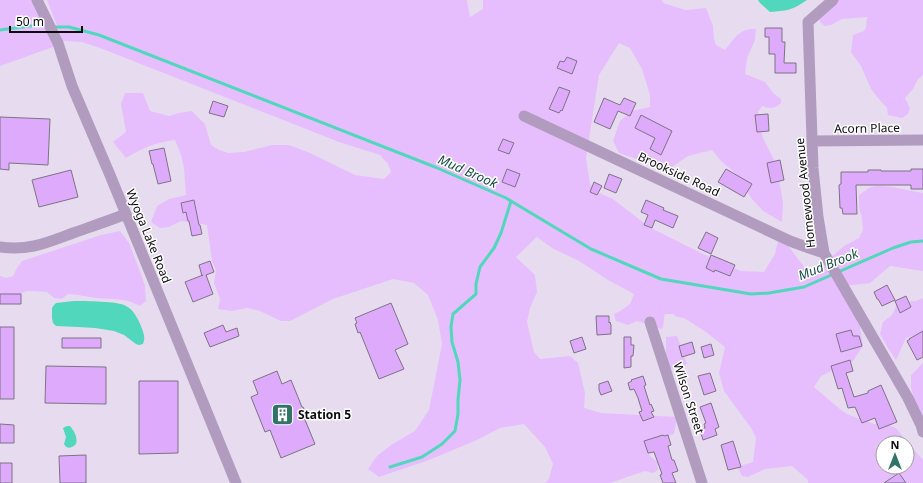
<svg xmlns="http://www.w3.org/2000/svg" width="923" height="483" font-family="'Noto Sans',sans-serif">
  <style>
    .green { fill: #e6befe; fill-rule: evenodd }
    .water { fill: #51d7bb }
    .lines { fill: none; stroke-linecap: round; stroke-linejoin: round }
    .stream { stroke: #51d7bb; stroke-width: 3 }
    .building { fill: #deabfc; stroke: #7d7383 }
    .minor { stroke: #b19cbf; stroke-width: 11 }
    .labels { text-anchor: middle; dominant-baseline: central; stroke-width: 3; stroke-linejoin: round; paint-order: stroke }
    .street-label { font-size: 12px; fill: #0d0a10; stroke: #fff }
    .poi-label { font-size: 12px; font-weight: bold; fill: #0d0a10; stroke: #fff; text-anchor: start }
    .water-label { font-size: 13px; font-style: italic; fill: #154e43; stroke: #fff }
  </style>
  <rect width="100%" height="100%" fill="#e7dcef"/>
  <!-- green -->
  <path class="green" d="M0,0h37l19,46 -56,20z
    M47,0h420l3,17 13,-8v-9h179l1,3 23,7 20,-2 7,18 1,13 2,6 9,5c9,-11 14,-22 31,-21l-1,11 -8,18 -2,16 20,8 9,12 7,5v4c-6,6 -11,6 -19,3l-4,6 5,26 11,22 5,19 4,24 -1,19 -19,-11 -11,-12 -18,-27 -13,-11 -9,-11 -24,6 -16,11 -9,4 -12,-7 -32,-11 -6,-12 7,-20 12,-10 18,-4v-12l-8,-26 -12,-21 -11,-5 -20,32 -13,83 4,26 7,8 16,7 36,28 52,26 40,18 23,1 11,-18 3,-13 9,3 20,27 21,-11 16,-14 15,-8 4,-8 -1,-12 -3,-11v-12c3,-2 7,-5 10,-7 12,-6 40,3 54,5v78l-33,-5 -20,17 -17,2h-10l11,24 6,18 3,19 -10,15 -32,15 -7,11 27,23 6,4 27,10 9,-1 13,5 13,16 14,16v23h-115v-3l-16,-14 -27,3 -17,8 -6,-1 -4,-8 5,-3 10,-3 3,-24 -5,-10 -27,-37 -5,-18 6,-26 -19,-15 -22,-14 -7,-1 -4,-3h-8c-2,6 0,9 -3,15l-25,-8 -9,4 -12,-4 -2,-7 6,-3 10,-7 4,-10 -26,-14 -29,-19 -27,-13 -15,-11 -21,20 19,18 2,17 -7,16 -3,14 7,30 6,7 30,-3 8,7 7,30 -1,15 17,5 76,4 -3,17 -19,7 -6,14 8,7 1,8 -5,3 -8,-2 -35,12h-65l4,-4 4,-15 -8,-17 -21,-23 -24,4 -23,12 -48,20 -50,17 -11,-8 9,-13 14,-11 24,-14 14,-21 13,-66 -4,-24 -10,-25 -14,-12 -21,-4 -60,20 -43,22h-9l-21,-10 -13,-3 -15,3 -14,-2 2,-10 -6,-16 2,-13 -4,-9 -5,-36 -26,-4 -12,6 -9,1 -9,-6 6,-16 12,-7 17,-4 -2,-27 -3,-13 -6,-15c-18,2 -33,8 -49,18l-13,-16 13,-10 -5,-28 4,-11h18l7,18 19,5 10,-3 13,-2 13,13 6,21 8,5 9,3 16,-1 28,-7h17l21,8 45,22 29,4 7,-7 -3,-8 -8,-9 -41,-13 -239,-94 -18,-6 -19,-1zM883,443h24v24h-24z
    M833,0h90v75l-5,4 -5,10 -8,9 5,10 -2,6 -6,4 -14,-3 -1,-7 -9,-10 -7,-9 -10,-23 -10,-14 2,-17 11,-4 2,-4 1,-10 -25,2 -11,6 -6,1 -5,-4 -2,-9z
    M120,231l9,12 12,31 4,12 1,15 -6,5c-17,-9 -26,-6 -44,-8 -9,-1 -19,-4 -28,-4l-6,5 -8,-1 -7,-6 -13,-1h-8l-5,3h-21v-18l6,2 7,-2 4,-8 5,-7 79,-26z
    M923,298v35l-17,5 -10,22 -8,-12 -8,-14 3,-12 9,-7 6,-13 18,-1z
    M677,336l10,28 -5,3 -13,2 -3,-8v-24z
    M923,363v58l-9,-22 -3,-12v-12z"/>
  <!-- water -->
  <path class="water" d="M758,0h49c-14,10 -21,11 -37,12l-10,-9z
    M74,301c11,0 44,0 52,5 8,4 12,13 15,20 2,6 5,11 2,18l-4,1 -3,-1 -12,-9 -10,-4 -19,-3 -17,-1 -22,-1 -3,-3 -1,-5v-10l2,-3 2,-2z
    M67,426h3c4,5 8,11 6,18 -4,4 -9,6 -12,0l2,-7 -3,-9z"/>
  <g class="lines">
    <!-- stream -->
    <path class="stream" d="M52,27h17l30,8 336,132 71,31 85,51 70,30 90,15 18,-1 35,-6 89,-39 18,-6 12,-1
      M0,30l30,-4h17
      M390,467l32,-10 20,-13 13,-13 3,-17v-14l2,-20 -2,-18 -6,-20 -1,-15 2,-13 23,-20v-10l4,-17 14,-19 7,-15 10,-32"/>
  </g>
  <!-- building -->
  <path class="building" d="M765,28h17v14h3l-1,21h12v10h-21v-19h-6v-17h-4z
    M567,57l10,4 -5,13 -15,-6 3,-7 4,1z
    M559,87l11,4 -8,20 -1,-1 -2,3 -10,-4z
    M604,98l16,7 4,-7 12,5 -6,13 -12,-5 -8,18 -16,-7z
    M213,101l15,5 -4,11 -15,-4z
    M768,114l1,17 -12,1 -2,-17z
    M641,115l31,16 -11,24 -11,-6 5,-11 -20,-10z
    M0,117l50,2 -2,46 -39,-2v7l-9,-1z
    M503,139l11,4 -5,11 -11,-4z
    M164,148l7,33 -13,3 -5,-20h-1l-3,-13z
    M780,160l4,20 -13,3 -4,-20z
    M507,169l13,5 -5,13 -13,-5z
    M726,169l26,15 -8,13 -26,-15z
    M911,169h12v20h-12v-4h-55l1,29h-14l-1,-6h-2l-1,-23 2,-1v-12h27v-2h13v1h30z
    M71,170l7,27 -39,10 -7,-27z
    M609,174l13,5 -6,14 -12,-5z
    M594,182l8,4 -5,9 -7,-3z
    M194,200l5,25h1l2,9 -10,2 -3,-15h-1l-2,-9 -3,1 -2,-10z
    M646,200l18,8 -1,2 15,6 -5,12 -18,-8 -3,8 -8,-3 4,-10 -7,-3z
    M706,232l12,6 -7,16 -13,-6z
    M711,255l24,10 -5,11 -15,-6 -1,2 -8,-4z
    M210,261l4,11 -8,3 7,19 -20,8 -8,-20 18,-7 -1,1 -3,-11z
    M887,285l8,15 -13,6 -4,-7h-1l-3,-7z
    M0,294h21v10h-21z
    M906,296l5,11 -11,6 -5,-12z
    M391,303l17,41 -13,6 9,19 -25,10 -19,-47 -2,1 -3,-9 2,-1 -2,-5z
    M596,316h13v7l1,-1 1,3v9l-14,1z
    M223,325l3,7 11,-4 2,8 -29,11 -6,-14z
    M0,327h14v72h-14z
    M851,330l2,6h6l3,10 -21,6 -5,-18z
    M923,331v26l-6,3 -10,-19 3,-2h-1z
    M582,337l4,12 -12,4 -4,-12z
    M624,337h7v8h3l-1,11h-2v11l-7,1z
    M62,338h39v10h-39z
    M692,342l3,11 -13,4 -3,-11z
    M711,344l3,11 -10,3 -3,-11z
    M850,360l3,11 -7,2 8,24 14,-4v-2l13,-6 16,37 -18,7 -4,-11 -13,5 -7,-16 -7,1 -6,-20 -4,1 -7,-23z
    M46,366l60,1v37l-61,-1z
    M277,371l5,13 9,-4 11,27h1l3,6 -3,2 12,29 -34,14 -11,-28 -5,2 -14,-35 7,-3 -5,-13z
    M710,373l6,18 -12,4 -6,-19z
    M643,376l3,9 -2,1 6,19 1,-1 3,7 -3,1 3,5 -11,4 -4,-9 3,-1 -4,-13 -4,-9 -4,1 -2,-7 4,-2 -1,-1z
    M139,381h39v72l-39,1z
    M608,381l4,10 -11,4 -2,-5v-6z
    M711,403l8,24 -4,2 2,6 -14,5 -3,-10 5,-2 -1,-4 2,-1 -6,-16z
    M0,424l14,1v18h-14z
    M663,435l1,1 4,-1 3,10 -3,1 4,14h2l4,11 -6,2 4,10h-13l-3,-8 2,-1 -8,-22 -6,1 -4,-12z
    M733,441l8,26 -13,3 -7,-25z
    M86,455v28h-26l-1,-27z
    M0,463h12v20h-12z
    M899,473l7,10h-22z"/>
  <g class="lines">
    <!-- minor -->
    <path class="minor" d="M37,0l21,43 14,43 38,89 126,308
      M833,0l-25,22 5,146 5,49 6,36 84,145 13,27 2,7
      M524,116l266,125 19,7 15,5
      M812,141l111,-1
      M0,247c29,4 46,-4 73,-14 17,-6 35,-12 53,-19
      M650,322l52,161"/>
  </g>
  <!-- icons -->
  <defs>
    <symbol id="building-square" viewBox="-11 -11 22 22"><rect x="-9" y="-9" width="18" height="18" rx="4" fill="#317365" stroke="#fff"/><path d="M-4-6H4V6H1V3H-1V6H-4ZM-2.5-4.3h1.7v1.8h-1.7ZM.8-4.3h1.7v1.8H.8ZM-2.5-1h1.7V.8h-1.7ZM.8-1h1.7V.8H.8Z" fill="#fff"/></symbol>
  </defs>
  <g fill-rule="evenodd">
    <use href="#building-square" x="270" y="402" width="25" height="25"/>
  </g>
  <g class="labels">
    <!-- street labels -->
    <g class="street-label">
      <text transform="translate(867 128) rotate(-1)">Acorn Place</text>
      <text transform="translate(679 174) rotate(25)">Brookside Road</text>
      <text transform="translate(805 193) rotate(-96)">Homewood Avenue</text>
      <text transform="translate(149 236) rotate(68)">Wyoga Lake Road</text>
      <text transform="translate(689 398) rotate(72)">Wilson Street</text>
    </g>
    <!-- poi labels -->
    <g class="poi-label">
      <text x="298" y="414">Station 5</text>
    </g>
    <!-- water labels -->
    <g class="water-label">
      <text transform="translate(468 171) rotate(24)">Mud Brook</text>
      <text transform="translate(828 264) rotate(-22)">Mud Brook</text>
    </g>
  </g>
  <!-- north arrow -->
  <g transform="translate(895 455)"><circle r="19" fill="#ffffff" stroke="#9e9d9f"/>
  <path d="M0-3L7 15L0 10L-7 15Z" fill="#317365"/>
  <text y="-6" font-size="11" font-weight="bold" text-anchor="middle" fill="#0d0a10">N</text>
  </g>
  <!-- scale -->
  <path d="M10 26v6h72v-6" fill="none" stroke="#0d0a10" stroke-width="2"/>
  <text x="16" y="26" font-size="12" fill="#0d0a10" stroke="#ffffff" stroke-width="3" paint-order="stroke">50 m</text>
</svg>
